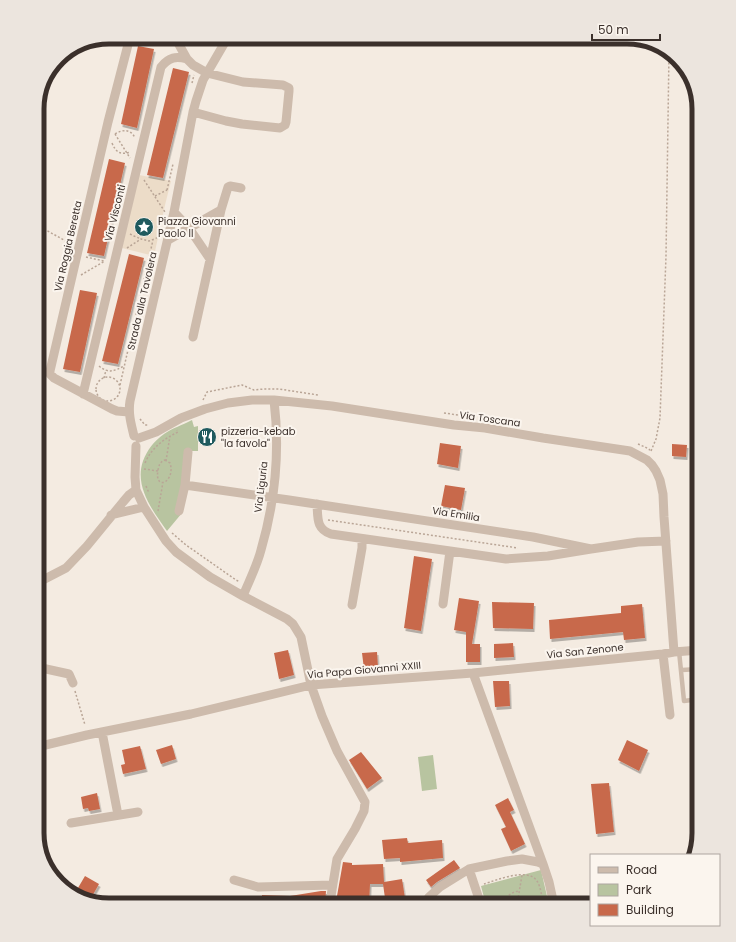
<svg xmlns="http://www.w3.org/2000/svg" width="736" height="942" font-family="Poppins,sans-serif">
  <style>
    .green { fill: #b8c4a0 }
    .plaza { fill: #ecdcc8 }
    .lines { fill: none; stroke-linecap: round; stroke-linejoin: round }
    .stream { stroke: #7fb0b2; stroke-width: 2.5 }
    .building { fill: #c8694b; filter: url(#shadow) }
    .path { stroke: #b9a596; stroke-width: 1.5; stroke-dasharray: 2 2; stroke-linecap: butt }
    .service { stroke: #cdbbac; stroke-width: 4.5 }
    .minor { stroke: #cdbbac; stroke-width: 9 }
    .labels { text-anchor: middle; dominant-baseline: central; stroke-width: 4; stroke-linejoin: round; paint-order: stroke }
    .street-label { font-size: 10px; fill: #3b302b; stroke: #fbf5ee }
    .poi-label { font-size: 10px; fill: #3b302b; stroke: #fbf5ee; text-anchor: start }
    .rim { fill: none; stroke: #3b302b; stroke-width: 5 }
  </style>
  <defs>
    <filter id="shadow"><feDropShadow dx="1.5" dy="3" stdDeviation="0" flood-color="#0004"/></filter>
  </defs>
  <rect width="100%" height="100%" fill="#f4ebe1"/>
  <!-- green -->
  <path class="green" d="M192,420l2,7 4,-1v25h-12l-4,62 -15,18c-14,-20 -33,-44 -24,-70 4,-11 11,-20 21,-27 8,-6 19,-9 28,-14z
    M433,755l4,34 -15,2 -4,-34z
    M541,870l8,35h-63l-5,-19z"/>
  <!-- plaza -->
  <path class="plaza" d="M139,175l32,6 -6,24 -11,51 -32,-8z"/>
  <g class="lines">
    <!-- stream -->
    <path class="stream" d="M238,37c30,5 60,7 89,5 13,0 21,0 34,-5"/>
  </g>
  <!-- building -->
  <path class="building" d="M138,46l16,3 -17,79 -16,-4z
    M173,68l16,4 -26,106 -16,-3z
    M109,159l16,4 -21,93 -17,-3z
    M129,254l15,4 -26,106 -16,-3z
    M80,290l17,3 -17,79 -17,-3z
    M440,443l21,3 -3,22 -21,-4z
    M672,444l15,1 -1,12 -14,-1z
    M445,485l20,3 -4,22 -20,-4z
    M414,556l18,3 -11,72 -17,-3z
    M459,598l20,3 -7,43h8v18h-14v-30l-12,-2z
    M492,602l42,1 -1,26 -40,-1z
    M642,604l3,34 -21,2 -1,-8 -73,7 -1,-19 72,-7v-7z
    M513,643l1,14 -20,1v-14z
    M288,650l6,25 -15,4 -5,-26z
    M377,652l1,16 -14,1 -2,-16z
    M493,681h16l1,25 -15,1z
    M627,740l21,10 -9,21 -21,-11z
    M172,745l4,14 -15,5 -5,-14z
    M140,746l6,23 -23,5 -2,-9 4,-1 -3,-14z
    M361,752l21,26 -15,11 -18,-29z
    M609,783l5,49 -18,2 -5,-50z
    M97,793l3,16 -11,2 -1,-3 -5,1 -2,-12z
    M508,798l6,12 -4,2 15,32 -14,7 -10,-22 5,-2 -11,-22z
    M407,838l1,5 34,-3 1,18 -43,4v-4l-16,1 -2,-19z
    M454,860l6,8 -23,14 -6,5 -5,-7z
    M343,862l9,1v2l31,-1 1,18 18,-3 4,26h-20l-3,-21h-13l-1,21h-32v-9z
    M85,876l14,8 -9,16 -4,-1 -11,-6z
    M321,891h5l-1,14h-63v-10l28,1z
    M451,896l10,1 2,8h-12z"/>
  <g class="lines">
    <!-- path -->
    <path class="path" d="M192,83l2,-8
      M115,134l15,24
      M115,134c8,-5 16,-5 20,4
      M112,143c4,10 9,12 19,9
      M144,180l21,32
      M167,190l6,-26
      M155,196l12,-6
      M37,225l34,19
      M130,234l4,2 7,3
      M127,248l14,-9 8,2 10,-4
      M86,257l18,4
      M81,275l24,-14
      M99,366c10,8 15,5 25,0
      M96 389a12 12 0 1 1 24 0a12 12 0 1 1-24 0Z
      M104,378l2,-8
      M120,385l33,-145
      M203,400l4,-8 35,-7 12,5 10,-1h15l39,6
      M444,413l14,2
      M140,419l5,6h3
      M638,444l7,3 5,3
      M651,451l5,-12 4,-21 6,-162 3,-204
      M165,460l5,3c6,19 -16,29 -12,7 1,-5 2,-8 7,-10z
      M166,461l4,-25
      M145,463c7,-16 19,-24 33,-31l-1,-2
      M144,469l14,2
      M146,486l3,7
      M158,511l5,-29
      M328,520l190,28
      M172,533l14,12 50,35 4,2
      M75,691l10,34
      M484,884c13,-4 44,-17 53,-3 4,6 5,17 6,24
      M502,905c3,-8 9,-13 17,-14
      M517,905l5,-30"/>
    <!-- service -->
    <path class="service" d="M679,651l5,50 15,-2
      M682,670l17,-1"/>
    <!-- minor -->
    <path class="minor" d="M171,37l6,4 10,18 6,6 14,8 36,9 40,3 6,3v3l-3,31 -1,3 -5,3 -38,-4 -16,-3 -33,-9
      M221,210l7,-23 2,-1 11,2
      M174,212l15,16 21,31
      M168,240l53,-30 -28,127
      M83,394l78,-327c8,-10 15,-11 26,-8
      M129,412l-12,-1 -5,-2 -58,-31 -4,-4v-3l58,-249 22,-85
      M134,436c-3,-12 -6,-23 -4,-35l44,-189 19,-100 3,-11 7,-21 25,-43
      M139,438l17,-6 25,-14 24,-9 23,-6 24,-3h22l58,6 122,19 31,3 58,10 87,13 17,9 5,5 4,6 4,9 3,14 1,23 10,135
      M136,446l-1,31 1,13 8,17 22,34 10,11 34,25 33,19 44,23 6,5 8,13 10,48 11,31 15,35 28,51 -1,9 -9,18 -18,30 -6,37v9
      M185,485l104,15 244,37 58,12
      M317,504c1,14 -1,25 14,30l175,25 42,-3 43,-7 47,-7 28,-1
      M179,511l6,-26 3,-33
      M111,515l33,-8
      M37,583l29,-15 21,-22 36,-44 6,-7 7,-5
      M243,596c6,-15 14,-30 18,-46 14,-48 19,-100 13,-150
      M443,604l7,-53
      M352,605l10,-57v-9
      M663,654l7,61
      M37,667l32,7 4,9
      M473,673l190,-19 11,-2 25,-2
      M102,732l16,83
      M37,747l50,-12 104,-21 120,-29 162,-12 70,191 6,18 5,23
      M71,823l67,-11
      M469,869l12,36
      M234,880l24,7 74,-2
      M424,905l5,-8 11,-10 29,-18 38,-8 15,-2 16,3 5,2"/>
  </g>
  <!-- icons -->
  <defs>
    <symbol id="sight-disc" viewBox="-11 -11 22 22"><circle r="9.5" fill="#1f5a5e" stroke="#fbf5ee"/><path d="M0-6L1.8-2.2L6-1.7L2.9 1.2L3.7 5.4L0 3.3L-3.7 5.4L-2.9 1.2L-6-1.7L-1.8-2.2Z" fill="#fff"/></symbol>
    <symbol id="restaurant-disc" viewBox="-11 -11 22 22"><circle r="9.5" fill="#1f5a5e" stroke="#fbf5ee"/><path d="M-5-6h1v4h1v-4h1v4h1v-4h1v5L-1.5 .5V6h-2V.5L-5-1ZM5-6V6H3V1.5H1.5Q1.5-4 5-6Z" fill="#fff"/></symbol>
  </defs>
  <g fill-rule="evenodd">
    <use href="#sight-disc" x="133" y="216" width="22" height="22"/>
    <use href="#restaurant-disc" x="196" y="426" width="22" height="22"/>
  </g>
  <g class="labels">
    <!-- street labels -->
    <g class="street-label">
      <text transform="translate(115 213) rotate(-76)">Via Visconti</text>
      <text transform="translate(68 246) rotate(-77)">Via Roggia Beretta</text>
      <text transform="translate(142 301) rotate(-77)">Strada alla Tavolera</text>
      <text transform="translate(490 419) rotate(8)">Via Toscana</text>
      <text transform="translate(261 487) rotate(-83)">Via Liguria</text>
      <text transform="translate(456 514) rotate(9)">Via Emilia</text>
      <text transform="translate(585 651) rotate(-6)">Via San Zenone</text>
      <text transform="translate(364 670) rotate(-5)">Via Papa Giovanni XXIII</text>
    </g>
    <!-- poi labels -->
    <g class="poi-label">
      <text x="158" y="221">Piazza Giovanni<tspan x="158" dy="12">Paolo II</tspan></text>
      <text x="221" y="431">pizzeria-kebab<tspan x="221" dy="12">"la favola"</tspan></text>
    </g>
  </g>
  <!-- crop -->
  <path d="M0 0H736V942H0ZM109 44H627A65 65 0 0 1 692 109V833A65 65 0 0 1 627 898H109A65 65 0 0 1 44 833V109A65 65 0 0 1 109 44Z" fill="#ece5de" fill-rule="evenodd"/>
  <path class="rim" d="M109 44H627A65 65 0 0 1 692 109V833A65 65 0 0 1 627 898H109A65 65 0 0 1 44 833V109A65 65 0 0 1 109 44Z"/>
  <!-- legend -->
  <rect x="590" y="854" width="130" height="72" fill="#fbf5ee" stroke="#aea6a0"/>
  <rect x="598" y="867" width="20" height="6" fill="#cdbbac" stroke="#aea6a0"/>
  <text x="626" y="874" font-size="12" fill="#3b302b">Road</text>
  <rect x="598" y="884" width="20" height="12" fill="#b8c4a0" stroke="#aea6a0"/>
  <text x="626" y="894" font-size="12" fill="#3b302b">Park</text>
  <rect x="598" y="904" width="20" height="12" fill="#c8694b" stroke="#aea6a0"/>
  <text x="626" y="914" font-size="12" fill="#3b302b">Building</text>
  <!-- scale -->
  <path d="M592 34v6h68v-6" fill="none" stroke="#3b302b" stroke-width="2"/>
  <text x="598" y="34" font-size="12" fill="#3b302b" stroke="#fbf5ee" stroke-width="3" paint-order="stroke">50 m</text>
</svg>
